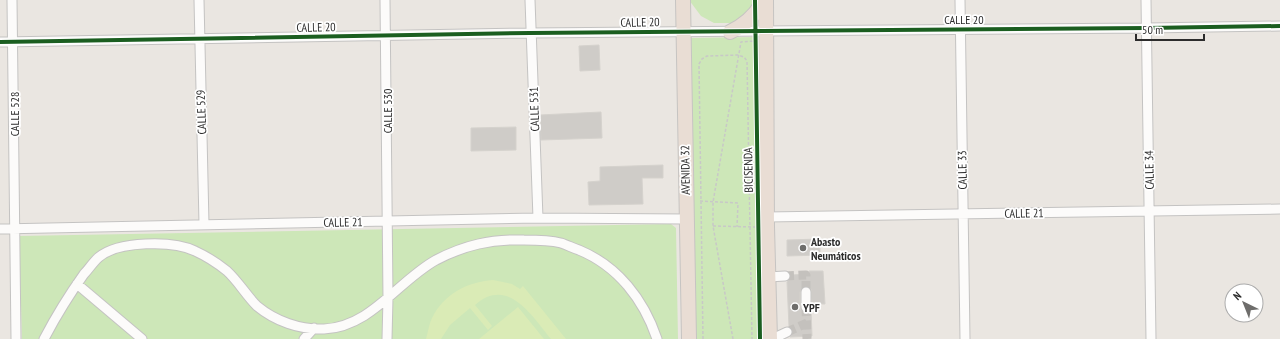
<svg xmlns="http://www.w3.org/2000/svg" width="1280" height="339" font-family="'PT Sans Narrow',sans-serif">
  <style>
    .green { fill: #cde7b8 }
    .pitch { fill: #daebb6 }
    .building { fill: #cfccc8; stroke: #d5d2cd }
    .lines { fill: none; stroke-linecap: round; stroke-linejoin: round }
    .minor-tunnel { stroke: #c4c1bd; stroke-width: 9; stroke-dasharray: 9 4.5; stroke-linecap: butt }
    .minor-casing { stroke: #c4c3c2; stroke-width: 11 }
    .highway-casing { stroke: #c6c4c2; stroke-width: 16 }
    .path { stroke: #c8c8c7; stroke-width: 1.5; stroke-dasharray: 3 2; stroke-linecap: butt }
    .minor { stroke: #fcfbfa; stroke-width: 9 }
    .highway { stroke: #e9ddd4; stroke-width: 14 }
    .cycleway-casing { stroke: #fff; stroke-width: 6 }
    .cycleway { stroke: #1b5e20; stroke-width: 4 }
    .poi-dot { fill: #6e6d6b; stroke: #fff; stroke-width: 1.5 }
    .labels { text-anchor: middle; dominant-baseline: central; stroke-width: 3.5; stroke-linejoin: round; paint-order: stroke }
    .street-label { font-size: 12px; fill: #2c2c2c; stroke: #fff }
    .poi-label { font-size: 12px; font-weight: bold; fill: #2c2c2c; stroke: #fff; text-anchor: start }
  </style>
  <rect width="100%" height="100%" fill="#eae6e1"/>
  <!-- green -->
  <path class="green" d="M689,0h68l-10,15 -12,8h-21l-13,-7z
    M758,37l5,302h-70l-5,-301z
    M671,224l5,4 2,111h-656l-3,-103z"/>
  <!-- pitch -->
  <path class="pitch" d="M493,280l19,4 8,5 3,-3 43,53h-15c-19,-23 -43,-63 -76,-34l17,21 -4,4 -18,-22 -20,17 -9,14h-15c2,-7 3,-15 6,-21 12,-24 35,-36 61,-38z
    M518,307l26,32h-65z"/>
  <!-- building -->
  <path class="building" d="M599,45l1,25 -20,1 -1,-25z
    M601,112l1,26 -61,2 -1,-25z
    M516,127v23l-45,1v-23z
    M663,165v13h-21l1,26 -54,1 -1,-23 12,-1v-14z
    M820,239v16l-33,1v-16z
    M809,271h14l2,33h-13l-1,-15 -2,-2h-6l-3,5v15l1,3 5,3 5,-3 1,26 -22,1 3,-5 -1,-3 -3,-3 -2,-44 3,-3 1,-4 19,-1z"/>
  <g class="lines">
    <!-- minor-tunnel -->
    <path class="minor-tunnel" d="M785,276l21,-1v17
      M806,307l1,32
      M787,332l20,-9"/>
    <defs>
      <path id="minor" d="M12,0l4,339
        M199,0l5,224
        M385,0l3,298 -1,41
        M530,0l8,218
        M960,0l5,339
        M1146,0l5,339
        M0,42l530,-9 617,-5 133,-2
        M767,217l513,-8
        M0,229l538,-11 148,1
        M768,277l17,-1
        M77,284l65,55
        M806,292v15
        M44,339c12,-23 25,-44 40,-65 5,-5 9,-12 15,-17 19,-16 74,-17 96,-6 11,5 22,12 32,20 11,10 19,24 30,35 18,15 43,24 67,23 47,-2 74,-48 112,-69 29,-15 55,-21 88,-20 12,0 25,0 37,3 6,2 12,5 18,7 39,16 65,50 78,89
        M304,339l10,-11
        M772,339l15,-7"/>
      <path id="highway" d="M683,0l6,339
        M766,0l1,227 3,112
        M730,32c15,-7 26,-17 34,-32"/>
    </defs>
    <!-- minor casing -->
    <use href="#minor" class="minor-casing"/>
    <!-- highway casing -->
    <use href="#highway" class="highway-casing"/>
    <!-- path -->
    <path class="path" d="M700,201l38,2 -1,24
      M713,226l42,1
      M703,339l-4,-275 3,-5 5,-3 31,-1 6,2 3,4 5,278
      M733,339l-20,-113v-24l28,-160 14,-1"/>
    <!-- minor -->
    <use href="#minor" class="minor"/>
    <!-- highway -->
    <use href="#highway" class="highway"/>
    <defs>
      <path id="cycleway" d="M755,0l5,339
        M0,42l530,-9 617,-5 133,-2"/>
    </defs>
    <!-- cycleway casing -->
    <use href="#cycleway" class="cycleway-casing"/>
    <!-- cycleway -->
    <use href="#cycleway" class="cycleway"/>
  </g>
  <!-- markers -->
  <g class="poi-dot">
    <circle cx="803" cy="248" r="4"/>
    <circle cx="795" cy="307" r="4"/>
  </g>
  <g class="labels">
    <!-- street labels -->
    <g class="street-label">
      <text x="964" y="19">CALLE 20</text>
      <text transform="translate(640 22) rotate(-1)">CALLE 20</text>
      <text transform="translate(316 27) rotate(-1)">CALLE 20</text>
      <text transform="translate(534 109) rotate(-92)">CALLE 531</text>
      <text transform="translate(387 111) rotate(-90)">CALLE 530</text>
      <text transform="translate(201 112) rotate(-92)">CALLE 529</text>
      <text transform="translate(14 114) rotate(-90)">CALLE 528</text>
      <text transform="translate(685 170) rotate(-91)">AVENIDA 32</text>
      <text transform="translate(748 170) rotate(-91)">BICISENDA</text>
      <text transform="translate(962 170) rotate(-91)">CALLE 33</text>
      <text transform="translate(1149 170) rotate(-91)">CALLE 34</text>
      <text transform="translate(1024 213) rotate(-1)">CALLE 21</text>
      <text transform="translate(343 222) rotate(-1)">CALLE 21</text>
    </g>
    <!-- poi labels -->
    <g class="poi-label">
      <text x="811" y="241">Abasto<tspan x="811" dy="14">Neumáticos</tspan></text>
      <text x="803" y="307">YPF</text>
    </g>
  </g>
  <!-- north arrow -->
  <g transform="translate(1244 303) rotate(317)"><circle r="19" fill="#ffffff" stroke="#ababab"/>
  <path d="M0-3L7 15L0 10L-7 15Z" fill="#6e6d6b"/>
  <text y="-6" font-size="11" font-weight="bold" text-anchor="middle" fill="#2c2c2c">N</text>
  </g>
  <!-- scale -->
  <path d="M1136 34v6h68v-6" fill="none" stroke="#2c2c2c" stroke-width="2"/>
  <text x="1142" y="34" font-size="12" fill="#2c2c2c" stroke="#ffffff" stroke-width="3" paint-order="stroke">50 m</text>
</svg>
